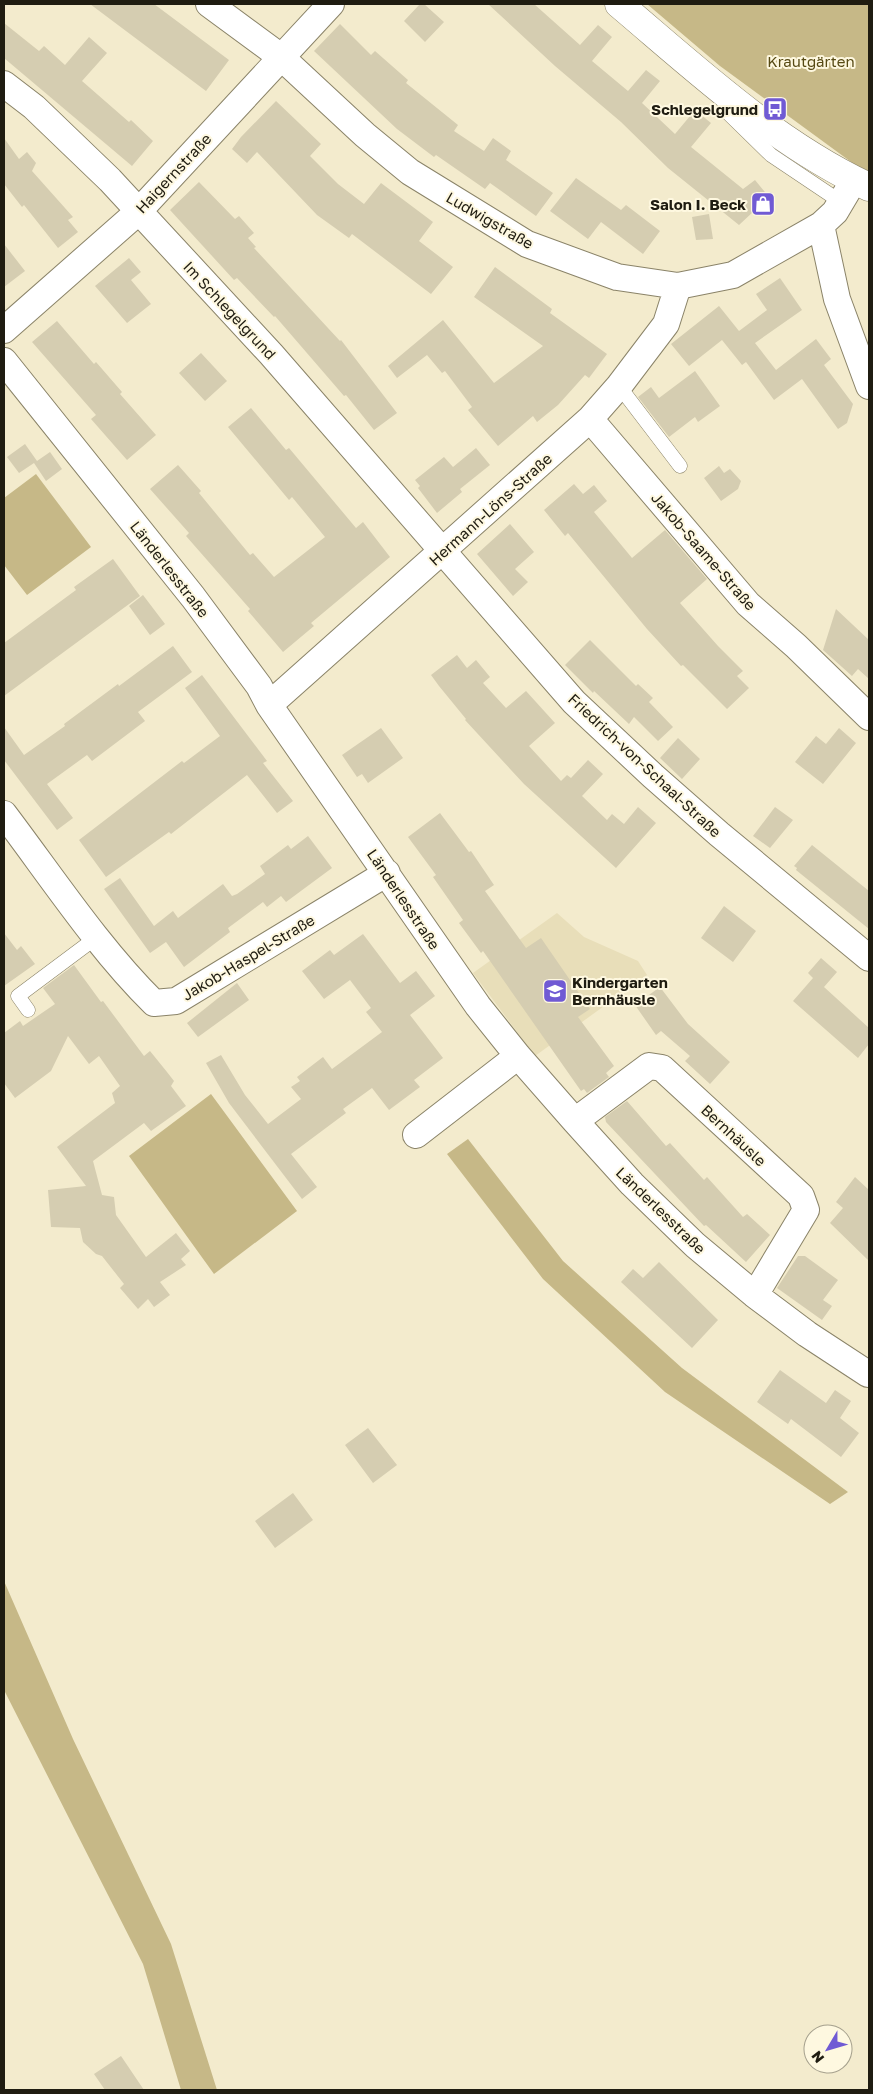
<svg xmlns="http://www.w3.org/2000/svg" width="873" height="2094" font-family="'Golos Text',sans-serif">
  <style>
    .built { fill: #e8deb9 }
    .green { fill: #c6b887 }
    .building { fill: #d5cdb1 }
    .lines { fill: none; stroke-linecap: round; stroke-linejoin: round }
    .lane-casing { stroke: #8a8368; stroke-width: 15 }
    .street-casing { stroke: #8a8368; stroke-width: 28 }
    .secondary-casing { stroke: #8a8368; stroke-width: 29 }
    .lane { stroke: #fff; stroke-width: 14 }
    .street { stroke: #fff; stroke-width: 26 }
    .secondary { stroke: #fff; stroke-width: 28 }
    .labels { text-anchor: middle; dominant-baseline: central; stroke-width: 4; stroke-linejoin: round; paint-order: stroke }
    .park-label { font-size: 15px; fill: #574a14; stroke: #fef8e0 }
    .poi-label { font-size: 15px; font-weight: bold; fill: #1f1c11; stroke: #fef8e0; text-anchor: end }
    .street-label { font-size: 15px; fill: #1f1c11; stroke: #fef8e0 }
  </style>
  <rect width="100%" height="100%" fill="#f3ebcd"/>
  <!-- built -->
  <path class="built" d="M557,913l27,24 54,24 9,14 -112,81 -62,-83z"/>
  <!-- green -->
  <path class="green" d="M647,4h222v168l-11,-5 -138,-101z
    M36,474l55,73 -64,48 -23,-30v-67z
    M211,1094l86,117 -83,63 -85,-118z
    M468,1139l95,122 119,107 166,124 -18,12 -165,-112 -122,-113 -96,-125z
    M4,1581l69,158 98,205 46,146h-36l-38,-126 -139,-274z"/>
  <!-- building -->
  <path class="building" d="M90,4h64l75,56 -23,31z
    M420,4h4l20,18 -19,20 -21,-21z
    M488,4h46l46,41 18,-20 14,12 -20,24 36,30 18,-21 14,11 -18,22 33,31 20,-24 16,13 -20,24 52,42 12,-9 14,17 -30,28 -71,-57 -47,-46 -66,-56z
    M4,23l35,28 5,-5 21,19 24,-28 18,16 -25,28 47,41 2,-2 22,21 -21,25 -128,-108z
    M340,24l31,31 4,-4 33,29 -2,3 52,42 -4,6 30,20 9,-13 18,13 -5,9 47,33 -17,23 -46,-33 -5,6 -49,-34 -2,2 -37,-28 -83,-78z
    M276,101l45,43 -11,12 28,28 26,20 17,-21 52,39 -14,19 34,26 -22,27 -79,-60 -3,4 -32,-23 -60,-63 -10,11 -15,-14 9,-12z
    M4,138l15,21 8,-7 9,11 -4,8 41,46 -5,3 10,12 -20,16 -34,-43 -2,2 -18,-23z
    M576,178l45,32 5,-5 34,26 -17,23 -42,-32 -13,17 -38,-28z
    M199,182l36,37 4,-3 15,17 -6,5 8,9 -2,1 86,93 1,-1 56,73 -23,17 -28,-35 -2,1 -69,-80 -1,1 -37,-39 -3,2 -64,-70z
    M709,214l4,25 -17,1 -4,-23z
    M4,244l21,27 -21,16z
    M129,258l12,14 -10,8 20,24 -24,19 -32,-37z
    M495,267l57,42 -2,4 57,41 -18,24 -4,-3 -27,30 -21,17 -4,-6 -35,30 -30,-36 4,-3 -27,-36 -3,2 -15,-18 -30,23 -9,-12 55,-46 51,63 49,-37 -69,-49z
    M780,278l22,32 -47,33 21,27 40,-31 15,20 -7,6 29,39 -6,19 -9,6 -36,-50 -28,21 -28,-38 -4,3 -20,-25 -33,26 -18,-22 48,-38 20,25 28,-21 -11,-16z
    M57,321l37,43 2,-2 26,30 -2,2 36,41 -29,25 -36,-41 5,-4 -64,-73z
    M201,353l26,28 -22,20 -26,-28z
    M695,371l25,35 -22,16 -3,-5 -26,20 -31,-40 13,-10 8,11z
    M251,408l35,42 3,-2 67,80 7,-6 27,35 -79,66 3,3 -31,26 -35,-41 2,-2 -64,-73 3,-3 -39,-44 28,-24 23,26 -2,2 51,62 3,-2 21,24 51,-40 -33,-40 -3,3 -61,-73z
    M25,444l12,17 13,-9 12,17 -16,12 -12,-18 -15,10 -12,-16z
    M476,448l14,17 -30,24 2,3 -25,21 -19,-25 2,-2 -5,-6 29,-23 9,10z
    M719,466l5,7 6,-4 11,12 -3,8 -17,12 -17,-23z
    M574,484l9,10 11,-9 13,16 -13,11 38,46 33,-28 42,49 -27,24 38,43 25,25 -6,5 12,12 -22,21 -44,-44 -2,1 -34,-37 -79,-96 -3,3 -21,-26z
    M510,524l24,28 -19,17 13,13 -15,14 -36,-42z
    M113,559l27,37 -136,100v-53l72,-53 -2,-3z
    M143,595l22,29 -15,11 -21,-29z
    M836,609l33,31v39l-11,-10 -6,7 -29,-26z
    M590,640l46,46 2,-2 15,14 -4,4 24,25 -15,14 -24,-24 -5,7 -35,-33 -1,2 -28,-28z
    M173,646l19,26 -54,40 7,9 -53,40 -5,-6 -40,29 26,34 -16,12 -53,-70v-33l20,28 41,-29 -1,-2 54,-40 1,2z
    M457,655l10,13 9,-8 14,17 -7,6 23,25 20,-17 29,32 -26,23 32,35 6,-6 4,3 17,-18 15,14 -21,22 25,24 5,-6 12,10 14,-17 18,16 -40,45 -92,-84 -59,-64 1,-1 -27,-33 -8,-11z
    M202,675l65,86 -4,2 30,38 -16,12 -30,-38 -76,59 -2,-2 -63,45 -27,-37 103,-79 2,2 36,-27 -35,-48z
    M381,728l22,30 -35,25 -6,-9 -5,3 -15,-22z
    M839,728l17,15 -33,41 -28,-22 21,-26 10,8z
    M678,738l22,21 -18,20 -22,-21z
    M775,807l18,13 -23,28 -17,-12z
    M440,813l29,39 2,-1 23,34 -9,6 41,57 15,-10 49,71 -12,8 36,49 -8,7 3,4 -22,16 -3,-4 -3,2 -98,-140 -2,2 -22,-30 4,-3 -30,-43 3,-2 -28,-38z
    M308,836l24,32 -46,34 -5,-6 -14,11 -4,-5 -35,26 2,4 -46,35 -18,-25 -16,11 -46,-64 16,-11 34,48 19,-15 5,7 45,-34 9,12 5,-2 28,-20 -5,-8 28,-21 3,4z
    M812,845l57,46v38l-73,-59 1,-2 -3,-2z
    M724,906l32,25 -23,31 -32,-24z
    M4,933l13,17 4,-4 14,18 -31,22z
    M363,934l37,49 16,-12 19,25 -25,19 33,43 -29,22 6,7 -31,23 -17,-22 -29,21 3,4 -55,41 26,33 -15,12 -73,-96 -23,-40 15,-8 24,40 23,29 33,-25 -10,-12 9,-6 -3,-4 26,-20 9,12 50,-37 -16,-20 5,-4 -21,-28 -26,19 -22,-28 28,-21 4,5z
    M821,958l16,14 -13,15 45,41v16l-11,14 -65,-57 20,-23 -5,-5z
    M74,965l27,37 2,-1 41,55 6,-5 17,21 7,9 -3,5 15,20 -35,25 -7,-8 -51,38 9,34 12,2 2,18 30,42 30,-24 14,18 -9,8 5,6 -26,17 10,13 -16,12 -6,-8 -10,10 -18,-21 4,-4 -22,-28 -6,-2 -13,-12 -3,-14 -29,-1 -3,-37 38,-4 -29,-39 58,-44 -3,-10 8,-7 -21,-30 -10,8 -21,-28 -17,35 -36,27 -11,-15v-50l16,-12 3,5 32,-22 -12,-16z
    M237,983l12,17 -51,37 -11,-14z
    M660,987l28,37 42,38 -20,22 -25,-23 5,-5 -29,-25 -5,4 -21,-30z
    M627,1101l39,45 4,-3 34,37 3,-3 36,40 4,-3 23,21 -24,27 -40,-37 -2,1 -98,-104 -1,-5z
    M855,1177l14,13v71l-39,-38 13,-15 -7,-6z
    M798,1256h7l33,24 -15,20 9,6 -10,14 -45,-32z
    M659,1262l59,58 -26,28 -71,-66 12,-13 10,9z
    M780,1370l46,33 9,-13 16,11 -11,17 19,15 -18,24 -50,-38 -3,5 -31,-22z
    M368,1428l29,37 -24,18 -28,-38z
    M293,1493l20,27 -38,28 -20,-27z
    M121,2056l23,34h-39l-11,-16z"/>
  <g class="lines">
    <defs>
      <path id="lane" d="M723,96l6,18 42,41 70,47
        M619,386l61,80
        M28,1010l-10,-14 79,-59"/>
      <path id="street" d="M209,4l72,53 84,78 45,37 117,72 90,33 61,9 55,-11 88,-50 14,-13 19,-32
        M4,84l30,23 76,73 161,174 303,348 79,74 66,58 150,124
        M821,225l16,74 32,87
        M4,330l134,-118 193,-208
        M4,361l189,236 66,89 10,19 209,301 40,50 57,65 57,63 63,61 60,50 52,39 61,40 1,-1
        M590,419l158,185 48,42 73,71
        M269,705l321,-286 29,-33 47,-62 12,-38
        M4,814c47,62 95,135 150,189l22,-2 211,-128
        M575,1121l74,-55 13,2 139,128 5,14 -51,85
        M416,1135l102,-79"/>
      <path id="secondary" d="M619,4c78,66 156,139 250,183"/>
    </defs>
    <!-- lane casing -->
    <use href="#lane" class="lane-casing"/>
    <!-- street casing -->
    <use href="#street" class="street-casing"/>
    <!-- secondary casing -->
    <use href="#secondary" class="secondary-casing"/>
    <!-- lane -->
    <use href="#lane" class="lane"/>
    <!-- street -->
    <use href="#street" class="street"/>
    <!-- secondary -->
    <use href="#secondary" class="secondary"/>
  </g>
  <!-- icons -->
  <defs>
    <symbol id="bus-square" viewBox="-11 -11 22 22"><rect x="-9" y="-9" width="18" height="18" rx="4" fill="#705ad4" stroke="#fef8e0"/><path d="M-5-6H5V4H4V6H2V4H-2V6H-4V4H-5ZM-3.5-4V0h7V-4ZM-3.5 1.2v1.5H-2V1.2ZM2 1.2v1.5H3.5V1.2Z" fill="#fff"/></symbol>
    <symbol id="shop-square" viewBox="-11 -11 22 22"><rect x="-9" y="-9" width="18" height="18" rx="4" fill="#705ad4" stroke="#fef8e0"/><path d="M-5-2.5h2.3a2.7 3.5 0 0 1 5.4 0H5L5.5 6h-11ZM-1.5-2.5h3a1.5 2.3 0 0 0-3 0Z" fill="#fff"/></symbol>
    <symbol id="school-square" viewBox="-11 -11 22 22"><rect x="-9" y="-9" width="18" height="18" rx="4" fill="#705ad4" stroke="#fef8e0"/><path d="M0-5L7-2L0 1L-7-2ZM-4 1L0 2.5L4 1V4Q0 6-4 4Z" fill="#fff"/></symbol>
  </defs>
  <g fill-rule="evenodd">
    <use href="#bus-square" x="761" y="95" width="28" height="28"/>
    <use href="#shop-square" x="749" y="190" width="28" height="28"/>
    <use href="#school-square" x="541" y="977" width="28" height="28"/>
  </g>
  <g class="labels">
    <!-- park labels -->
    <g class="park-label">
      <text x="811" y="61">Krautgärten</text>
    </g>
    <!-- poi labels -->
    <g class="poi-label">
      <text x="758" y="109">Schlegelgrund</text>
      <text x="746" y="204">Salon I. Beck</text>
      <text x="572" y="982" text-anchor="start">Kindergarten<tspan x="572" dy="17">Bernhäusle</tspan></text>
    </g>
    <!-- street labels -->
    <g class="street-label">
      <text transform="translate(173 173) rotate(-47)">Haigernstraße</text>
      <text transform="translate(490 220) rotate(30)">Ludwigstraße</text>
      <text transform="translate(230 310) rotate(47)">Im Schlegelgrund</text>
      <text transform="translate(490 509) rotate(-42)">Hermann-Löns-Straße</text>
      <text transform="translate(704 551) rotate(49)">Jakob-Saame-Straße</text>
      <text transform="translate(170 569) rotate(52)">Länderlesstraße</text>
      <text transform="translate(645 765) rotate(43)">Friedrich-von-Schaal-Straße</text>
      <text transform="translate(404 899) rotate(56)">Länderlesstraße</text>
      <text transform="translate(248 957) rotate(-31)">Jakob-Haspel-Straße</text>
      <text transform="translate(734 1135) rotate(43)">Bernhäusle</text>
      <text transform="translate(661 1210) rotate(44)">Länderlesstraße</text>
    </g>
  </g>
  <!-- border -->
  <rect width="873" height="2094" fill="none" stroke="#1f1c11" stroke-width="10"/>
  <!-- north arrow -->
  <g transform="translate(828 2049) rotate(232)"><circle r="24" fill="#fef8e0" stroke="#a5a08d"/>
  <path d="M0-4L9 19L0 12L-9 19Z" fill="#705ad4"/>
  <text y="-8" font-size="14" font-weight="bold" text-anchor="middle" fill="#1f1c11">N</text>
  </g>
</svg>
